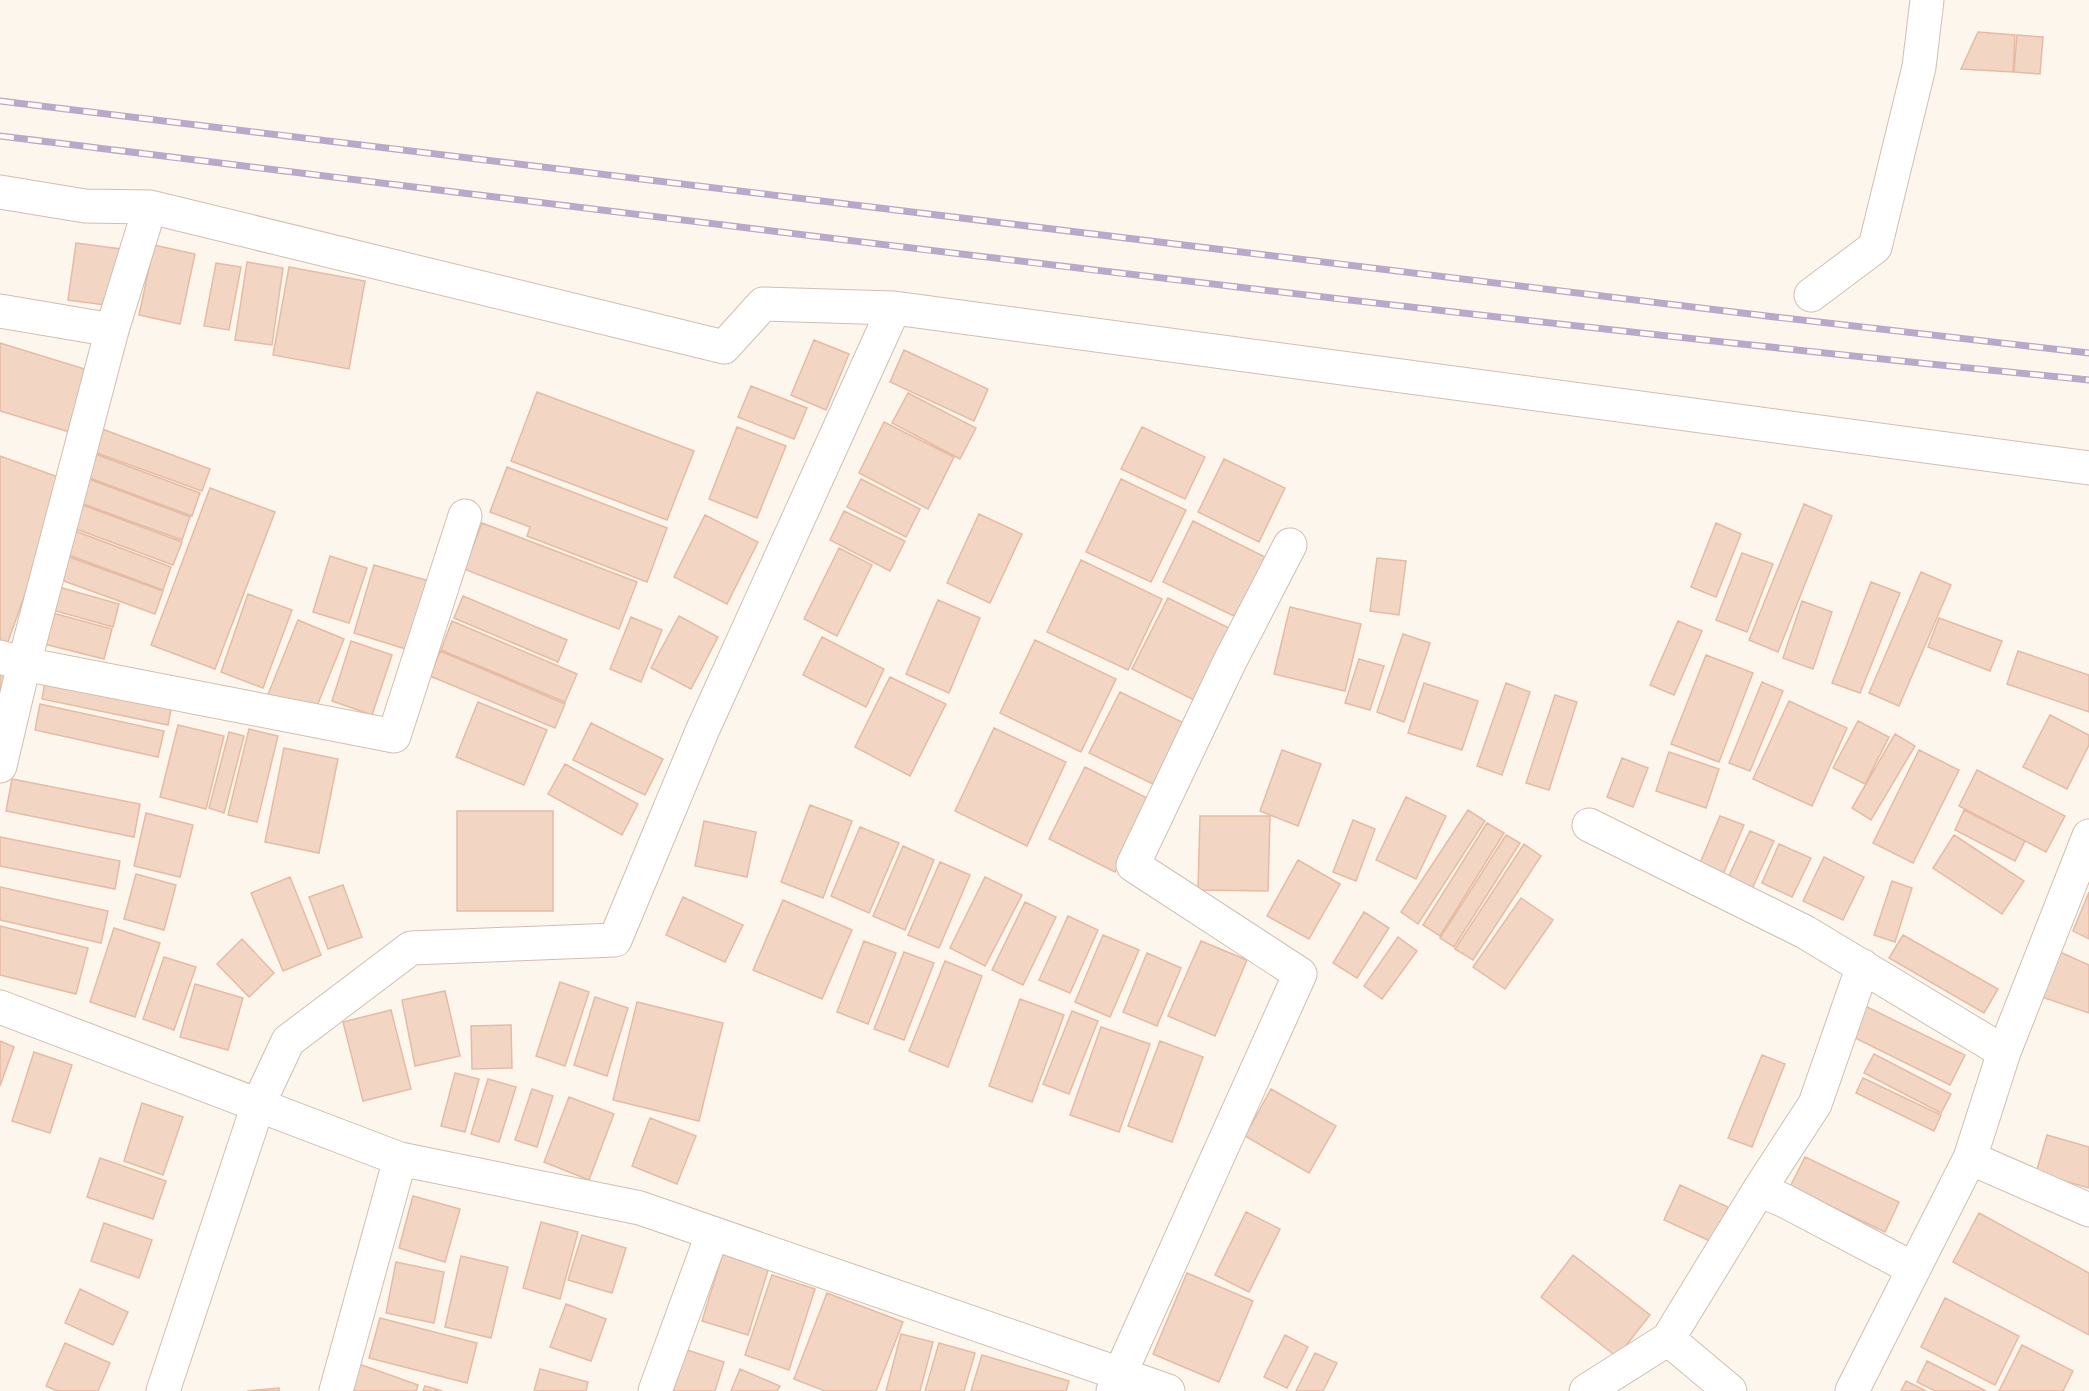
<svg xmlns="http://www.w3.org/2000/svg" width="2089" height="1391" font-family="'Titillium Web',sans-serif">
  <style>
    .building { fill: #f3d5c3; stroke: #e6bba3; stroke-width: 1.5 }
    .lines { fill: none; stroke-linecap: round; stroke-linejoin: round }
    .street-casing { stroke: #d1beb0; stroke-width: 35 }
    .street { stroke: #fff; stroke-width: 33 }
    .rail-casing { stroke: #b9a8c9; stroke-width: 7 }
    .rail { stroke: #fffaf3; stroke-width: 4.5; stroke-dasharray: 14; stroke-linecap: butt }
  </style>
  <rect width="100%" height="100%" fill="#fdf6ec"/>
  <!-- building -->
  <path class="building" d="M1978,32l37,3 -2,37 -52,-3z
    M2017,35l26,2 -3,37 -26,-2z
    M76,243l45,6 -8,57 -45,-6z
    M154,245l41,9 -15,70 -41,-9z
    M247,262l36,6 -11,77 -37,-5z
    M216,263l25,4 -12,63 -25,-4z
    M289,267l76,14 -16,88 -76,-14z
    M814,340l35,14 -23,56 -35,-15z
    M0,343l91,28 -18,62 -73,-22z
    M904,350l84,39 -14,32 -84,-39z
    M751,386l56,22 -13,31 -56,-22z
    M537,392l157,59 -27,69 -156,-59z
    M908,393l68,35 -16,31 -68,-36z
    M884,422l70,35 -26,52 -69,-36z
    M737,427l49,19 -29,72 -48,-19z
    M1142,427l63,30 -20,42 -64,-30z
    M102,429l108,40 -8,22 -108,-39z
    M95,454l105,39 -8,23 -105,-39z
    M0,456l66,24 -61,170 -5,-2z
    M1224,459l61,29 -26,54 -61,-30z
    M507,467l160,61 -20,54 -120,-46 3,-9 -40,-15z
    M86,478l104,39 -8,23 -104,-38z
    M861,479l59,30 -14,28 -59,-30z
    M1121,479l65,31 -35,72 -65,-30z
    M210,488l65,24 -60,157 -64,-24z
    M77,503l105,39 -9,23 -105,-39z
    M1804,504l28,12 -54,136 -29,-12z
    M844,511l61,30 -15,30 -60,-31z
    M979,514l43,20 -32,69 -43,-20z
    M705,515l53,27 -31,62 -53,-27z
    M1193,521l74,37 -29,60 -75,-36z
    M482,523l155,59 -18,47 -155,-60z
    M1716,523l25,11 -25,63 -25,-10z
    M67,528l104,39 -8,23 -105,-39z
    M839,548l33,17 -35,71 -33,-17z
    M58,553l105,38 -8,23 -105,-38z
    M1742,553l31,11 -26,68 -31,-12z
    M330,556l37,12 -18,55 -36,-11z
    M1377,558l29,3 -7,54 -29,-4z
    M1081,560l81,39 -34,71 -81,-38z
    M374,565l55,16 -20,69 -55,-17z
    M1921,572l30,13 -52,121 -30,-13z
    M1871,582l29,11 -40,100 -28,-10z
    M55,586l64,18 -6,23 -64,-18z
    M248,594l44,16 -29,78 -42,-16z
    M463,596l104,44 -9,22 -104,-44z
    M1168,598l65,32 -35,72 -66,-33z
    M938,600l42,18 -31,75 -43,-19z
    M1802,601l30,11 -19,57 -30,-11z
    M1290,607l71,17 -16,67 -71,-17z
    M49,612l63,17 -8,30 -64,-16z
    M679,616l39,21 -27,52 -40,-21z
    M631,617l31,13 -21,52 -31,-13z
    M1939,618l63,23 -12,30 -62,-24z
    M298,620l46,19 -31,77 -46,-19z
    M452,621l125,53 -12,28 -124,-52z
    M1678,621l24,10 -28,64 -24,-10z
    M1403,634l27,9 -26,79 -27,-10z
    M822,637l62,32 -18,38 -63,-32z
    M1035,640l81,39 -35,73 -81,-39z
    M351,641l41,14 -20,60 -40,-14z
    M440,651l125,53 -10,24 -125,-52z
    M2018,651l71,24v37l-82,-28z
    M1706,655l47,18 -34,89 -48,-18z
    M1359,659l25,7 -14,44 -25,-7z
    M0,671l8,3 -8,27z
    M47,673l126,26 -5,26 -126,-26z
    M890,677l56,27 -36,72 -55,-29z
    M1762,682l21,9 -33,80 -21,-8z
    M1424,683l54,18 -16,49 -54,-17z
    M1506,683l24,9 -28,83 -25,-9z
    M1120,692l66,32 -31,61 -66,-32z
    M1555,695l22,7 -28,88 -23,-7z
    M1789,701l58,27 -35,78 -59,-27z
    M478,702l69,28 -23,55 -68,-28z
    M40,704l124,27 -6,26 -123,-27z
    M2050,715l39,20v10l-22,44 -44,-22z
    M1858,721l31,16 -24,47 -32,-16z
    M591,723l72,36 -18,36 -72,-35z
    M178,725l46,11 -18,73 -46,-12z
    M994,728l72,34 -39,84 -72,-35z
    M249,729l29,7 -21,86 -29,-7z
    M229,732l15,4 -20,77 -15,-5z
    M1895,734l20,12 -44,74 -19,-12z
    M284,748l54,11 -19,94 -54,-11z
    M1282,750l39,14 -23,62 -38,-15z
    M1919,750l40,20 -46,93 -40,-20z
    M1669,752l50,17 -13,39 -50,-17z
    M1622,758l26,10 -15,39 -26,-10z
    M565,764l73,40 -16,31 -74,-41z
    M1085,767l66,33 -36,72 -66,-33z
    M1977,770l88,46 -19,36 -87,-46z
    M12,779l128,25 -6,33 -128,-26z
    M1406,797l40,19 -30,63 -40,-19z
    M810,805l42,16 -29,77 -42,-16z
    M1468,810l17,11 -67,103 -17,-12z
    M1964,810l61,31 -10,20 -60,-31z
    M457,811h96v100h-96z
    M146,813l47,12 -13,52 -46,-11z
    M1200,816h70l-2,75 -70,-1z
    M1720,816l24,9 -23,54 -24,-9z
    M1353,820l22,9 -19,52 -23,-9z
    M704,821l52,11 -9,45 -52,-11z
    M1487,823l17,10 -64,103 -17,-11z
    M860,827l39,16 -30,70 -38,-17z
    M1750,831l24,10 -23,50 -24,-11z
    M1506,835l14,8 -66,104 -14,-9z
    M1954,835l70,46 -22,33 -69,-46z
    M0,837l120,24 -5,28 -115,-23z
    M1524,844l17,12 -68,104 -18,-11z
    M1779,844l32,14 -19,39 -30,-14z
    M903,846l31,14 -29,70 -32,-14z
    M1824,857l40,20 -21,43 -40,-19z
    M1298,860l42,24 -31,55 -42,-23z
    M940,862l30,13 -31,73 -31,-13z
    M136,874l40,11 -12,45 -40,-11z
    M290,877l31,78 -38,16 -32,-78z
    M985,877l37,18 -37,71 -35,-18z
    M1892,881l20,7 -17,54 -21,-7z
    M343,885l19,52 -34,12 -19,-52z
    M0,887l108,24 -7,32 -101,-23z
    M2089,892v47l-16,-8z
    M683,897l60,28 -18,37 -59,-27z
    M1521,898l32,22 -48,69 -32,-22z
    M783,900l69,30 -30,69 -69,-29z
    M1025,902l31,15 -33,68 -31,-15z
    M1364,912l25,16 -32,50 -24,-15z
    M1068,916l30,14 -28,63 -31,-13z
    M0,926l88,22 -12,46 -76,-19z
    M114,928l46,15 -25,74 -45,-15z
    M1103,935l36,15 -29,67 -35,-15z
    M1903,935l95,54 -14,24 -95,-55z
    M1398,937l19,14 -35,48 -18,-13z
    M242,939l32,34 -25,24 -32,-33z
    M864,941l32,12 -28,71 -31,-12z
    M1201,941l46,19 -32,76 -47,-20z
    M904,952l30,11 -30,77 -30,-11z
    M2060,952l29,13v48l-47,-16z
    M1147,953l34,15 -24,58 -34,-14z
    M164,957l32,10 -22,63 -31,-11z
    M945,961l37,15 -34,91 -39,-16z
    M560,982l29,10 -24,74 -29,-10z
    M195,984l48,14 -15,52 -48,-13z
    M445,991l15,65 -45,10 -13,-66z
    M595,997l33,11 -21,68 -33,-11z
    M1020,999l44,16 -32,87 -43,-16z
    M637,1002l86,21 -24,98 -86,-21z
    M1863,1005l102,50 -15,30 -101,-50z
    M391,1010l20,79 -48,12 -20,-79z
    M1072,1011l26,10 -29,73 -26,-10z
    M511,1025l1,43 -40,1 -1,-43z
    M1101,1027l49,17 -31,88 -49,-17z
    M0,1041l14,6 -14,39z
    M1160,1041l43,16 -31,85 -44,-16z
    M34,1052l38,13 -22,68 -38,-12z
    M1874,1054l77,40 -10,19 -77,-40z
    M1762,1055l23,9 -33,83 -24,-9z
    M455,1073l24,6 -14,53 -24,-6z
    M1863,1078l78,37 -7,16 -78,-38z
    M488,1079l28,8 -17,55 -28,-8z
    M532,1089l21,7 -16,51 -22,-7z
    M1271,1089l65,37 -27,47 -64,-37z
    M569,1097l45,17 -25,66 -45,-18z
    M142,1103l41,14 -20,58 -39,-14z
    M650,1118l46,18 -19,48 -45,-18z
    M2047,1135l42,12v41l-53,-15z
    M1805,1157l94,45 -14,30 -95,-45z
    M100,1158l66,23 -13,38 -66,-22z
    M1680,1185l48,22 -16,35 -48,-22z
    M413,1196l47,13 -15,53 -46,-14z
    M1246,1212l34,17 -31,63 -34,-17z
    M1979,1213l110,60v62l-136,-73z
    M541,1222l37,10 -18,67 -37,-11z
    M104,1223l48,17 -13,38 -48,-17z
    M582,1235l44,13 -14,45 -44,-13z
    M723,1253l46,14 -21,68 -46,-14z
    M1573,1255l77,60 -33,42 -76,-60z
    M461,1256l47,11 -17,71 -46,-11z
    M396,1262l48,10 -10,51 -48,-10z
    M1187,1273l66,28 -34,81 -66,-28z
    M772,1275l43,14 -26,81 -44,-15z
    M80,1289l48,23 -15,33 -48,-22z
    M827,1293l76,29 -27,69h-51l-31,-12z
    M1945,1298l74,38 -24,49 -74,-38z
    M566,1304l40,15 -15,42 -41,-14z
    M380,1318l97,25 -10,40 -98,-25z
    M901,1334l32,8 -13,49h-34z
    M1285,1335l23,12 -21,41 -23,-11z
    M65,1343l45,20 -12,28h-41l-11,-5z
    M939,1343l36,10 -11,38h-39z
    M2022,1345l51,26 -10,20h-64z
    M687,1350l37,12 -9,29h-42z
    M1315,1353l22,10 -14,28h-27z
    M982,1355l87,26 -3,10h-95z
    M1927,1361l59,30h-51l-18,-9z
    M359,1364l59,21 -2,6h-67z
    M540,1369l48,13 -2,9h-52z
    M740,1369l40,17 -3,5h-46z
    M1906,1381l20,10h-25z
    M425,1386l17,5h-19z
    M279,1388v3h-32z"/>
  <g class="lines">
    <defs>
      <path id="street" d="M0,192l85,14 65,1 574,140 39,-43 131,4 1195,160
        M1811,295l64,-48 44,-180 8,-67
        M0,311l112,19
        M0,657l24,7 88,-334 38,-123
        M0,766l24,-102 370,72 71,-220
        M1589,825l216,107 199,120
        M2089,836l-85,216 -34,106 119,52
        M0,1007l400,152 240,49 480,166 180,-400 -167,-109 97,-204 60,-116
        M1759,1190l26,11 129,68
        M1668,1339l91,-149 56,-86 48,-138
        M163,1391l95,-286 30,-64 123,-93 204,-8 88,-211 191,-421
        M336,1391l64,-232
        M655,1391l57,-156
        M1113,1391l7,-17 48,17
        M1586,1391l82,-52 62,52
        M1852,1391l118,-233"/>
    </defs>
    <!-- street casing -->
    <use href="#street" class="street-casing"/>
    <!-- street -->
    <use href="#street" class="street"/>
    <defs>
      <path id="rail" d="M0,101l1775,216 314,36
        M0,136c696,85 1391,175 2089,244"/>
    </defs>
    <!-- rail casing -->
    <use href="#rail" class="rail-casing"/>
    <!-- rail -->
    <use href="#rail" class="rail"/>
  </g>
</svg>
